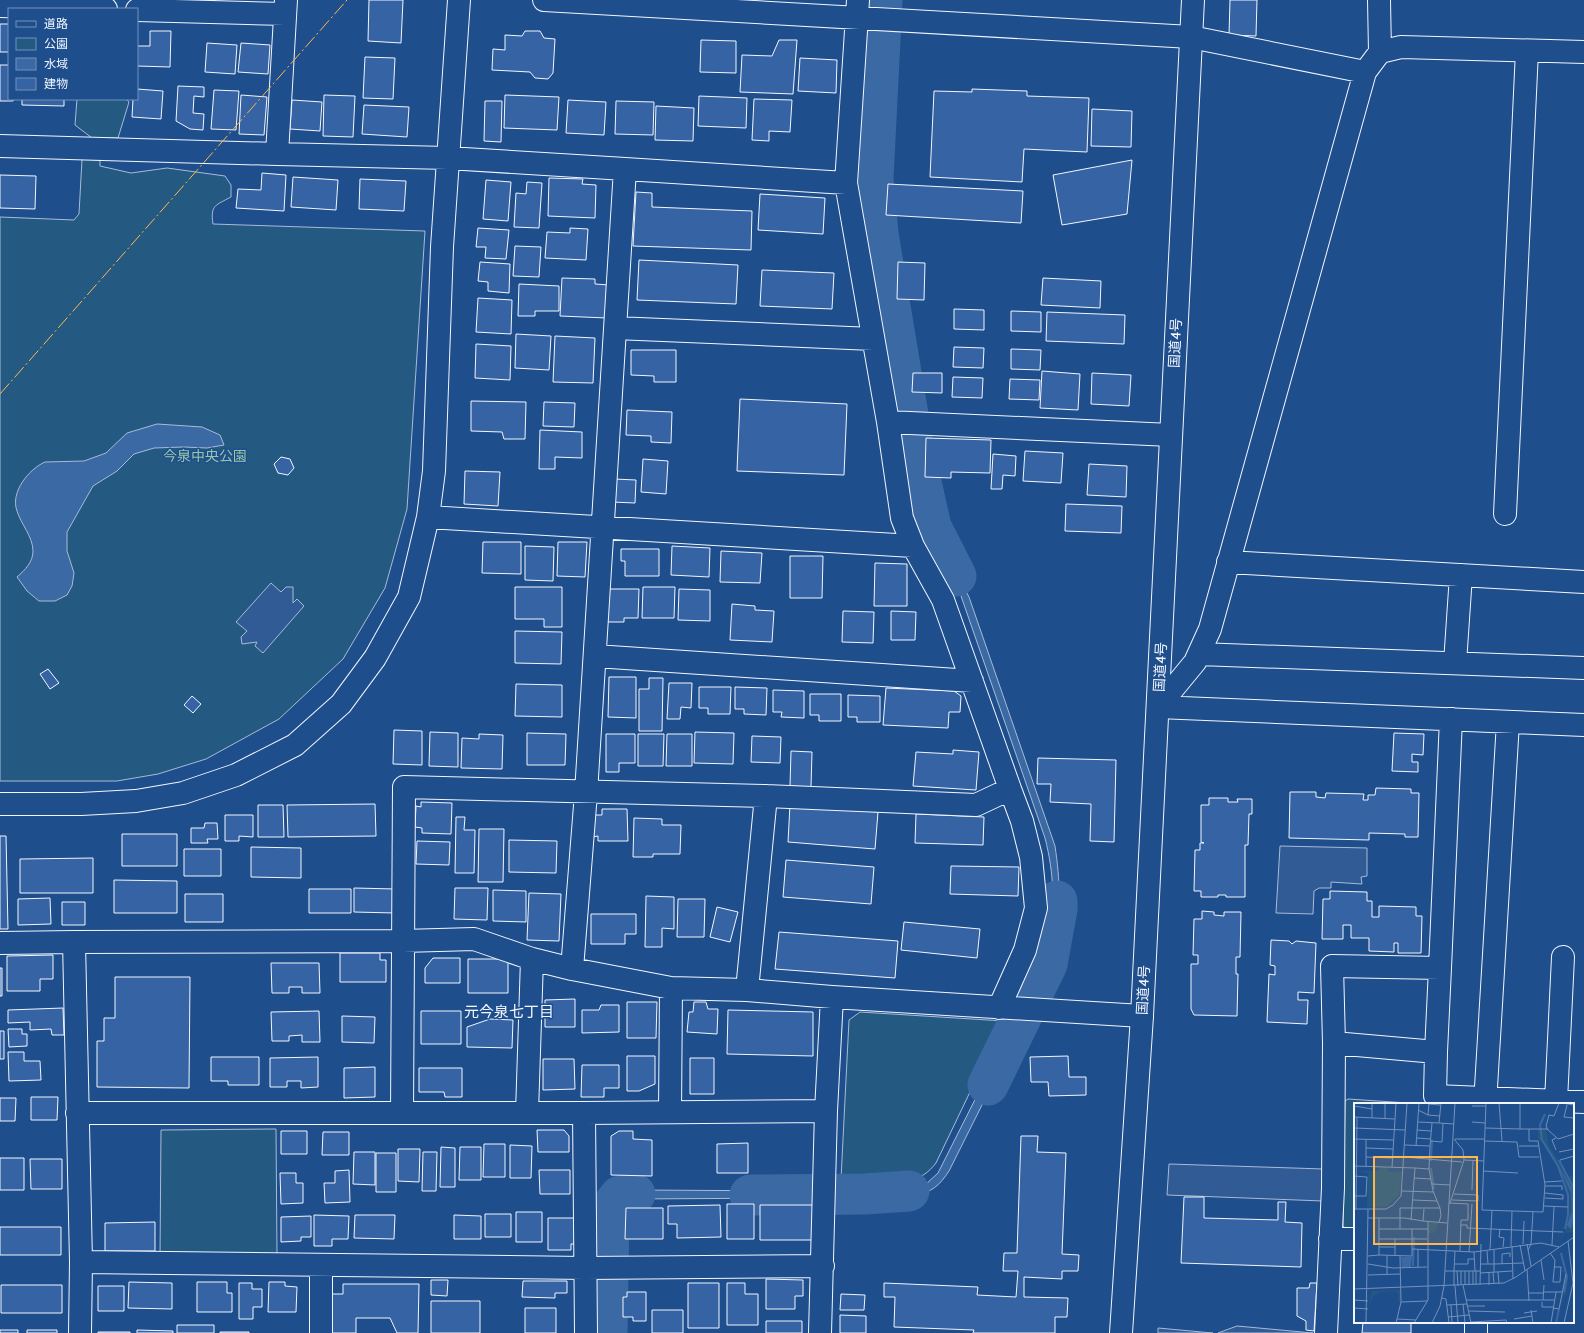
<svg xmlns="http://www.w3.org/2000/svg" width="1584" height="1333" font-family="Cabin,'Noto Sans JP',sans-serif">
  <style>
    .green { fill: #245a82; stroke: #a8bbd7 }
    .parking { fill: #305b95; stroke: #a8bbd7 }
    .water { fill: #3b69a3; stroke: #a8bbd7 }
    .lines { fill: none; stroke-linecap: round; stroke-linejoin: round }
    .river { stroke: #3b69a3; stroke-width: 41 }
    .building { fill: #3563a3; stroke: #f2f6ff }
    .minor-casing { stroke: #f2f6ff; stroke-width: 24 }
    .highway-casing { stroke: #f2f6ff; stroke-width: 24 }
    .minor { stroke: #1f4e8c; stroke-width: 22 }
    .highway { stroke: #1f4e8c; stroke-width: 22 }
    .power { stroke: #ffb74d; stroke-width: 1; stroke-dasharray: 14 3 2 3; stroke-linecap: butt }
    .labels { text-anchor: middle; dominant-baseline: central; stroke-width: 3; stroke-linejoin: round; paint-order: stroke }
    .street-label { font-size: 14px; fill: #f2f6ff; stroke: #1f4e8c }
    .park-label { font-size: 14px; fill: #97c8a6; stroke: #1f4e8c }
    .neighbourhood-label { font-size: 15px; fill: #f2f6ff; stroke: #1f4e8c }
    .inset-river { fill: none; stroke: #3b69a3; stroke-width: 2 }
    .inset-road { fill: none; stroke: #7391ba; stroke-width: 1 }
    .view { fill: #ffb74d; fill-opacity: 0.15; stroke: #ffb74d; stroke-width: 2 }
    .inset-edge { fill: none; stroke: #f2f6ff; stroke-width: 2 }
  </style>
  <rect width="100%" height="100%" fill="#1f4e8c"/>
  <!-- green -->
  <path class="green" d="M77,99h49l3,3 -11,36h-26l-17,-13z
    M82,159l18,1v6l31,7 36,-5 58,8 6,9v12c-15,8 -21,8 -18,27l212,7 -18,278 -22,79 -42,71 -64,60 -73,40 -48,15 -41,7h-117v-564l74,3 5,-6z
    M860,1012l144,9 -68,142c-8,10 -15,15 -27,17l-68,-1 8,-159z
    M1348,1099l75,5h-68v129h-4l-8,-7 2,-125z
    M276,1129l1,127h-117l1,-126z"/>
  <!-- parking -->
  <path class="parking" d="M271,583l10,9 5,-5h7v16l4,-4 7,7 -41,47 -8,-7 2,-4 -15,2 -1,-7 6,-6 -11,-9z
    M1280,846l87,2v28l-6,1 1,7 -31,-2v6h-12l-5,3 -1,23 -37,-1z
    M1169,1164l155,5 -1,32 -156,-6z
    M1237,1326l76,7h-95z
    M1158,1328l55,5h-55z"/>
  <!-- water -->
  <path class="water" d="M876,58h7l-7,123 33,218 -6,1 -32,-220z
    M157,424l45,3 18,8 4,10 -17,3 -23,-1 -30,1 -20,6 -17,17 -24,15 -26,46v19l7,22 -2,13 -5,9 -12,6h-16l-12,-10 -10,-14c8,-7 16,-15 16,-26 0,-14 -12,-27 -16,-40 -7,-19 12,-42 28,-49l39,-1 22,-8 21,-20z
    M917,445l13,77 39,75 86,249c5,33 7,69 -3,101 -4,11 -9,23 -14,34l-5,-3c4,-11 10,-23 13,-34 10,-36 8,-71 -1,-106l-84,-242 -38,-72 -12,-78z
    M1009,1032l8,3 -68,136c-4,6 -9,13 -15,17 -18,13 -60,9 -82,9v-6l61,-3 12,-3 13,-12z
    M635,1190l172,1 -1,7 -180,1c-15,7 -13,21 -14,36h-7c0,-28 1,-39 30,-45z"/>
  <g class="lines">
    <!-- river -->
    <path class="river" d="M882,0l-9,178 5,56 36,217 17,76 25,49
      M988,1085l59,-121 10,-55v-8
      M750,1195l115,-1 44,-3
      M607,1333l2,-123 11,-14 15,-2"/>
  </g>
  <!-- building -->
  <path class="building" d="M180,0h35v2z
    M369,0h34l-2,43 -33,-2z
    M1230,0h27l-1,36 -27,-1z
    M0,24h9v28h-9z
    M150,31h21l-1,36 -33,-1v-20h13z
    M525,31h15l4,7 11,1 -2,34 -5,6 -13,-1 -5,-6 -38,-2 1,-21 12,1v-15l17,1z
    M701,40l35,1v32l-36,-1z
    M779,40h18l-4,54 -53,-2 2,-37 30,1z
    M207,43l30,2 -2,29 -30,-2z
    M241,43l29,2 -2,29 -30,-2z
    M365,57l30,1 -2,41 -30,-1z
    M800,58l37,2 -1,33 -38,-2z
    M0,65h9v34h5l-1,2h-13z
    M178,86l26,1v10l-10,-1 -1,17 11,1 -1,16 -13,-1 -14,-8z
    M137,89l26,2 -2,28 -29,-2 1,-18h4z
    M972,89l55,2v5l62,2 -2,54 -63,-3 -2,33 -92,-5 4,-86 38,1z
    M214,90l25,1 -3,39 -25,-1z
    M241,95l26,2 -3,38 -25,-1z
    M324,95l31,1 -2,41 -30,-1z
    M505,95l54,2 -2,33 -53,-2z
    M699,96l48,2 -1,30 -48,-2z
    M22,99h42v7l-42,-1z
    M754,99l38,1 -2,32 -21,-1v10l-17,-1z
    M292,100l30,2 -2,29 -30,-2z
    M568,100l38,2 -2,33 -38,-2z
    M485,101h17l-1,41 -17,-1z
    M616,101l38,1 -1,33 -38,-1z
    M364,105l45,2 -2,30 -45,-3z
    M656,106l38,2 -1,33 -38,-1z
    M1092,109l40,2 -1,36 -40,-1z
    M1132,160l-5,54 -65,11 -9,-50z
    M262,173l24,2 -2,36 -48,-3 2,-19 23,1z
    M0,175l36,1 -1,33 -35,-1z
    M293,177l45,3 -2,30 -45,-3z
    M549,178l34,1 -1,5 14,1 -1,33 -47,-2z
    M360,179l46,2 -2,30 -45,-2z
    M486,180l25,2 -3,39 -25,-2z
    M527,182l15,1 -3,45 -25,-1 2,-34 10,1z
    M888,184l135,7 -2,32 -135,-8z
    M636,192l16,1v14l100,4 -1,39 -118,-4z
    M760,194l65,4 -2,36 -65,-4z
    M478,228l31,2 -3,29 -21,-1 1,-11h-10z
    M570,228l18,1 -2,31 -41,-2 2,-26 23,1z
    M515,246l26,1 -2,30 -26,-1z
    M639,260l99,5 -2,39 -99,-4z
    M480,262l30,2 -1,29 -21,-2v-9l-10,-1z
    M898,262l27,1 -1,37 -27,-1z
    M762,270l72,3 -2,36 -72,-3z
    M562,278l33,1v5l14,1 -2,33 -47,-2z
    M1043,278l58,3 -1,27 -59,-3z
    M519,284l40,2v25h-24v5h-17z
    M478,298l34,2 -1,34 -35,-2z
    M954,309l30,1v20l-30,-1z
    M1011,311l30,1v20l-30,-1z
    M1047,312l78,3 -1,29 -78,-3z
    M516,334l35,2 -2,34 -34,-2z
    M555,336l40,2 -2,45 -40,-1z
    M476,344l35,2 -1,34 -35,-2z
    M954,347l30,1 -1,20 -30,-1z
    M1011,349l30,1 -1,20 -29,-1z
    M631,350h45v32h-22v-6l-23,-1z
    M1042,371l38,3 -2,36 -38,-2z
    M913,373h29v20l-30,-1z
    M1092,373l39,2 -2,31 -38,-2z
    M953,377l30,1 -1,20 -30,-1z
    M1010,379l30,1 -1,20 -30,-1z
    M740,399l107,5 -3,71 -107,-4z
    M471,401l55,1 -1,37h-21l-2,-7 -31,-1z
    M544,402l31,1 -1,24 -31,-1z
    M627,410l45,2 -1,31 -20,-1v-6l-25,-1z
    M540,430l42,2v26l-27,-1v12h-16z
    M926,438l65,2 -1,33 -39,-1v6l-26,-1z
    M1025,451l38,2 -2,30 -38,-2z
    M993,454l23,2 -1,20 -12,-1 -1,14h-11z
    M281,457l9,2 4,9 -6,7 -10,-2 -4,-9z
    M643,459l25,2 -2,33 -25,-2z
    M1089,464l38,2 -1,31 -39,-2z
    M465,471l35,1 -2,34 -34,-2z
    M614,479l22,1 -1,23 -23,-1z
    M1066,504l56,2 -1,27 -56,-2z
    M483,542h38v32l-39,-1z
    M558,542h29l-2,35 -28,-1z
    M525,546l29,1 -1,34 -28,-1z
    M672,546l38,2 -1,29 -38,-2z
    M621,549h38v27h-34v-15h-4z
    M721,551l41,2 -2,30 -40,-1z
    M790,556h33l-1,42h-32z
    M875,563l32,1v42h-33z
    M515,587h47v40h-18v-8h-29z
    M643,587h32l-1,31h-32z
    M607,589h32l-1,29h-14v4h-18z
    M679,589l31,1v31l-32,-1z
    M732,604l23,2v4l19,1 -2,31 -42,-2z
    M843,611l31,1 -1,31 -31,-1z
    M891,611l25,1 -1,28h-24z
    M515,631l47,1 -1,32 -46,-1z
    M48,669l11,14 -9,6 -10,-15z
    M609,677h27v41l-28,-1z
    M649,678h14l-1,53h-23v-42h10z
    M669,683h23l-1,25 -10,-1 -1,12h-13z
    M516,684l46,1v32l-47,-1z
    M699,687h32l-1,27h-22v-6h-9z
    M735,687l32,1 -1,27 -22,-1v-5h-9z
    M886,688l68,3 7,5 -1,16h-11l-1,16 -65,-3z
    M773,690l31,1v27l-23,-1 1,-5h-9z
    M810,694h31v27h-22v-6h-9z
    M848,695l32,1v26h-23v-5h-9z
    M192,696l9,8 -8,9 -9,-8z
    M394,730l28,1v34l-29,-1z
    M430,732l28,1v34l-29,-1z
    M695,732l39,1 -1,31 -39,-1z
    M527,733l39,1 -1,31h-38z
    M1394,733l30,1 -1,21 -11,-1v8h6v10l-26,-1z
    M479,734l24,1 -1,34 -41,-1 1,-30 17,1z
    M606,734h29v29h-16v9h-13z
    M638,734h26l-1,32h-25z
    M667,734h25v32h-26z
    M752,736l29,1 -1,26 -29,-1z
    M953,750l26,2 -3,38 -63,-4 3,-34 37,2z
    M791,751l21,1 -1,35 -21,-1z
    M1038,758l78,2 -2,82 -24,-1 1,-37 -41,-2 1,-18h-14z
    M1376,788l35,1v4h8l-1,44h-13v-3l-36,-1v7l-80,-2 1,-46h26v5l9,1 1,-5 38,1 -1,6h5v-5h7z
    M1209,798h19v4h10l-1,-3h15v15h-3l-1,31h-3v52h-19v-2h-8v2h-17v-6h-7l1,-41h5v-7h4l-3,-1v-37h8z
    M421,802l31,1 -1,31 -29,-1v-5l-7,-1 1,-21 5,1z
    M375,804l1,32 -88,1 -1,-32z
    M258,805h25l1,32h-26z
    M790,805l88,7 -3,37 -87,-7z
    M602,809h25l1,32h-30v-5l-5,1 -1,-22h10z
    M916,814l68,3 -1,28 -68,-2z
    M225,815h28v22l-14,-1v5h-14z
    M456,817h9l-1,13h11l-1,43h-19z
    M634,818l28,1v6h19l-1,29h-27v3h-20z
    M205,823h12l1,16h-11l1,4h-17v-15h13z
    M479,829h25l-1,53h-25z
    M122,834h55v32h-55z
    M0,836h6l2,93h-8z
    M509,840l48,1 -1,32 -47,-1z
    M417,841l33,1 -1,23 -33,-1z
    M251,847l50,1v30l-50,-1z
    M184,849h37v27h-37z
    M93,858v35h-73v-34z
    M786,860l88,7 -3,37 -88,-7z
    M951,866l68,1 -1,29 -68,-2z
    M114,880l63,1v32h-63z
    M354,888l42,1 -1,24 -41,-1z
    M455,888h33l-1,32 -33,-1z
    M309,889h42v24h-42z
    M493,890l33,1v31l-33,-1z
    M1330,891l37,1v9h5v16h7v-11l37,1v9h6l-1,37h-23v-10h-4v9l-25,-1v-13h-18v-13h-8v14h-21l1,-40h7z
    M529,893l32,1 -2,47 -32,-1z
    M185,894h38v28h-38z
    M646,896l28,1v32l-12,-1v19h-17z
    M50,898l1,26 -33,1v-26z
    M678,899h27l-1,38h-27z
    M62,902h23v23h-23z
    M717,907l21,5 -8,30 -20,-5z
    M1202,911l12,1v3l10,1v-4h17l-1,45h-4v17h2l-1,42 -43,-1 -3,-6v-45h7v-9h-5l1,-36h8z
    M591,914h45v20h-11v10h-34z
    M904,922l76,7 -3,29 -76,-8z
    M779,932l119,9 -3,37 -120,-9z
    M1271,940l18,1 3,3 4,-3 20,2 -2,50 -16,-1v8h10l-1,24 -40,-2 2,-48 6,1v-9l-5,-1z
    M340,953h40v7h6v22h-46z
    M53,955v24h-13v12h-33v-35z
    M433,958h27v25h-35v-15z
    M468,959h40v34h-40z
    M271,963h48l1,30h-18v-6h-13v6h-17z
    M0,968h2v28h-2z
    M115,977h75l-1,111 -92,-1v-46h7v-23h11z
    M575,999v28h-30v-27z
    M627,1002h30l-1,36h-29z
    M694,1002h12l2,7h10l-1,25 -30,-2 2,-20h4z
    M601,1005h18v27l-37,1v-23h17z
    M63,1008l1,27h-12l-1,-6 -21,1v-8l-22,1v-13z
    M728,1010l85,2v44l-86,-2z
    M319,1011l1,31h-18v-7l-13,1v5h-17l-1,-29z
    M421,1011h40v33h-40z
    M342,1016l33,1 -1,26 -32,-1z
    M490,1019l23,1 -1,28 -45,-1v-20z
    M8,1029h14v5h5v12l-18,1z
    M0,1031h4v28h-4z
    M8,1052h16v9h16l1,19 -32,1z
    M627,1056h28v28l-16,7h-12z
    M1068,1056l1,21h17v18l-37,1 -1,-14h-17l-1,-25z
    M211,1057h48v28h-31v-4h-17z
    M318,1057v30l-17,1v-7h-14v6h-17v-29z
    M690,1058h24v36h-24z
    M543,1059h31l1,30 -32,1z
    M582,1065h37v23h-15v9h-23z
    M375,1067v30l-31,1v-30z
    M419,1068h43v29h-17l-1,-5h-25z
    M31,1097h27l-1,23h-26z
    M0,1098h16l-1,23h-15z
    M537,1130h27l5,6v16h-31z
    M281,1131h26v23h-26z
    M619,1131h14v8l19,1v36l-41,-1v-39z
    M323,1132h26v23h-27z
    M1021,1136h17l-1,16 29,1 -4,101 17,1 -1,16h-16v8l-38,-2v20l44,1 -1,19h-12v16h-82l1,-3 -80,-3 1,-30h-11v-14l94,4 -1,8 39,2 2,-26h-15l1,-18h13z
    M748,1143v30h-31v-29z
    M484,1144h21v33h-22z
    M510,1145l22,1 -1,32h-21z
    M441,1147l14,1v39h-15z
    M460,1147h21v33h-22z
    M398,1149h22l-1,33 -21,-1z
    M354,1152h21v33l-22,-1z
    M423,1152h14l-1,39h-14z
    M376,1153h20v39h-20z
    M0,1158h24v32h-24z
    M30,1159h32v30h-31z
    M349,1170l1,32 -25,1 -1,-20h11v-12z
    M539,1170h31v24h-30z
    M280,1173h16v10h7v20l-22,1z
    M1184,1197h20v21l74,2v-18h8l-1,20 17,1 -1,44 -120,-4z
    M727,1204h27v35h-27z
    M720,1205l1,32 -44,1v-14h-9v-18z
    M760,1205h53l-1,35h-52z
    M626,1208h37v31h-38z
    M516,1212h26v30h-26z
    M485,1214h26v23h-26z
    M314,1215l35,1 -1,23h-16v7h-18z
    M355,1215h40l-1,24 -40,-1z
    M454,1215l27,1v23h-27z
    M311,1216v21h-10v4l-20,1v-25z
    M548,1218h29l1,26h-7v6h-23z
    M155,1222v29h-50v-28z
    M0,1227h61v28h-61z
    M766,1279l37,1v16h-8v13h-29z
    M431,1280h17l-1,16 -16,-1z
    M523,1281h44v12h-12v5l-33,-1z
    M129,1282l43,1v26l-44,-1z
    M197,1282h30v11h5v19h-35z
    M269,1282h16v4l12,1 -1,25h-28z
    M239,1283h13v6h10v18h-9v12h-14z
    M688,1283h31v45h-31z
    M727,1283h18v11h13v31h-31z
    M1310,1283h7l-3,48 -8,-1v-9l-9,-5v-28h12z
    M343,1284h76l-1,49h-21l-7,-15h-34v15h-25v-39h12z
    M1,1285h61v28h-61z
    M98,1286h26v25h-26z
    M627,1292h19v29h-13v-4h-10v-20h4z
    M841,1294l24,1 -1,15h-24z
    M431,1301h49v32h-49z
    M525,1308h31v25h-31z
    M652,1310h31v23h-31z
    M840,1315l26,1v17h-26z
    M766,1321h36v12h-36z
    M1363,1322h48v11h-49z
    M177,1325h37v8h-37z
    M0,1330h18v3h-18z
    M27,1330h30v3h-30z
    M137,1330l36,1v2h-36z
    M98,1332h32v1h-32z
    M220,1332h29v1h-29z"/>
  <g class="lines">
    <defs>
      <path id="minor" d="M544,0l647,37 174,35
        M1379,0l1,52
        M0,6l106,3
        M137,10l148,4
        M0,146l277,8 171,4 177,11 -39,624 -14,176
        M277,154l9,-154
        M625,169l221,14
        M615,328l258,11
        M888,422l283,13
        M1505,514l22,-463
        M428,517l485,29
        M1228,562l356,20
        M1199,654l385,14
        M595,656l377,25
        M1455,663l6,-88
        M1158,707l37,-45 15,-33 155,-557 15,-20 21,-5 183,5
        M1158,707l426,18
        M766,796l-19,194 85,7 310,19
        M0,804h81l55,-3 47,-8 53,-18 59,-30 46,-41 34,-46 34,-61 19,-80 6,-46 8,-224 17,-247
        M74,942l329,-1 71,-2 58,20 40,10 99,19 76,2
        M0,943l74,-1 7,320 -1,71
        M999,1008l26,-58 11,-42 -5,-51 -9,-36 -12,-32
        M1334,1043l102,9 -1,44 149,6
        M1436,1052l4,-84
        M1556,1101l7,-144
        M1485,1104l23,-382
        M402,1112l2,-325 362,9 210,9 34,-16 -67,-189 -30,-54 -11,-28 -14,-96 -42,-239 12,-183
        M670,1112l1,-124
        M77,1113h507l242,-2
        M527,1113l5,-154
        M584,1113l2,220
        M1330,1239h25
        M81,1262l504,6 238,-2
        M321,1265v68
        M820,1333l6,-222 6,-114
        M1326,1333l7,-145 1,-145 -2,-77 108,2 11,-249
        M1476,1333v-11"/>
      <path id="highway" d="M1121,1333l21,-317 51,-1016"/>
    </defs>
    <!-- minor casing -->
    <use href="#minor" class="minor-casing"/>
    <!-- highway casing -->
    <use href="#highway" class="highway-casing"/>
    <!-- minor -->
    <use href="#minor" class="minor"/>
    <!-- highway -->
    <use href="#highway" class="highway"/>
    <!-- power -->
    <path class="power" d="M0,394l347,-394"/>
  </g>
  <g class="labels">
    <!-- street labels -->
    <g class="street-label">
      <text transform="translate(1175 343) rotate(-87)">国道4号</text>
      <text transform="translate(1160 667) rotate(-87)">国道4号</text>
      <text transform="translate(1143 990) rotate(-87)">国道4号</text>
    </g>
    <!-- park labels -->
    <g class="park-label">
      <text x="205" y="456">今泉中央公園</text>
    </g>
    <!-- neighbourhood labels -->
    <g class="neighbourhood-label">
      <text x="509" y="1012">元今泉七丁目</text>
    </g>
  </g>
  <!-- overview -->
  <g transform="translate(1354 1103)">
    <rect width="220" height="220" fill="#1f4e8c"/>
    <path d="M184,27h8l3,16 19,29 6,2v54l-2,5 1,-4 -9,1 -5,11 4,-11 4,-3 -2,-2 4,-14 -2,-20 -10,-28 -15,-25h-4zM25,64l10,1 -1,4h14l-3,23 -12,11 -20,2 1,-35 -11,-2h22zM75,120h10l-5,10 -5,1zM205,146l9,28 -2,18h-2l-8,28 10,-46 -1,-6 -3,2 2,-5zM46,187v11l-2,1 1,-6 -3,-5 -16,1 -7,4 -4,11 3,-16z" fill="#245a82"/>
    <path d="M205,63l13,22 2,31 -3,10 -4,-4 5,-14 -1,-18zM47,154h11l-1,10h-9z" fill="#3b69a3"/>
    <path class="inset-river" d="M191,11l-5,11 2,15 16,26 10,29v20l-3,14M205,57l15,29M77,58l1,-21M77,65l3,21M207,150l6,24 -3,15M59,163l1,-29M202,220l3,-14"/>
    <path class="inset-road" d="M87,0l-2,20 15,1M132,0l-4,107 61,2 2,-27 -7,-44h-9v-12h-9v-26M145,0l3,38M207,0l13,2M74,1l12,1M213,2l-3,12 10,1M0,3l18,3M118,3h14M64,7l10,5 1,-12M74,12l12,1M0,14l41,2M18,15v-15M31,15v-15M64,19l21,1M118,19l13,1M0,25l51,2M131,25l35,1M175,26h18l11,10 16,-5M63,27l14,1M194,27l-2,-4 3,-11 5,1 5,-13M63,35l14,1M0,36l39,1M100,36l9,11 1,10M101,36h29M77,38l11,1 1,-19M130,38l33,1 2,15h20M62,43l3,-43M76,43l2,-23M165,43h19M12,45l27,1M202,47l-4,-10 4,-2M205,49l15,-3M12,54l26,1M50,54l58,5M206,57l14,-4M0,63l61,2 -4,52M12,63v-27M38,64l4,-64M61,65l14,1M129,68l35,2M0,73l13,1 -1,19h-12M60,75l17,1M191,79l17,-1M78,81l18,1M191,83h17v4M118,87l1,-30M48,88l31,1M191,90l18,2v4l-18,-1M59,97l24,1M98,97l26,1v-6l-24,-1M95,100l19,1M96,100l14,-43 20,1M190,103l24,1M0,106h32l7,-4 8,-9 6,-93M2,106l1,-92M70,106l-1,12 24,2M14,115h11v37l-11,1M25,115h26l18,3M85,119l2,-6 -1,-8M107,122h6v3l96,4M25,126h49M46,126v-21h40l-7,-17 -4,-22 1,-23 -25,-1M146,126l-1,8 5,1 -1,9M25,136h48M41,136v17M169,141l1,-23M173,141l4,22M166,142l5,26M198,142l2,-38M157,143l1,-35M158,143l1,33M25,144h16M58,146l62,3 67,-9 18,4M64,146v18M136,147l2,-40M140,147v22M174,147l3,-6 2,-32M106,148l1,-31h7v-16M133,148l1,13M115,149l3,-48M120,149l1,19M196,150l5,7 -2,22h7l1,-15h-7M25,152l33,1v-27M33,152v19M187,157l3,20M14,161l25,4 34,-1M101,161h13v-5h6M127,161h13M140,161l29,-1M148,161v-10l8,-1v4M173,166l2,32M91,168h35M100,168l1,-20M100,168v15M103,168l1,15M107,168v14M111,168v14M115,168v14M119,168v14M122,168v14M135,169v13M139,169l1,12M144,169l1,12M126,170l32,-2M14,172l32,-1M109,182l8,38M126,182l1,-41M101,183l3,37M0,186l150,-6 12,-6 58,-40M190,189h18M175,190h15M88,195l4,1 3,24M0,197l14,1M112,197h88M189,197l1,-15M47,199l26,-1M188,199v5h11M109,201l2,19M93,202l20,-1M97,202l1,18M114,203h17M0,205l14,1M199,205l6,1 7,-35M177,207l2,13M115,208l36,1M170,210l13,-2M94,214l21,-2M43,216l19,1M160,216l18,-3M117,219l35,-2 1,3M12,220l2,-114M42,220l5,-21 -1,-46M60,220l14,-23v-78M78,220l8,-17 4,-20 11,-183M197,220l5,-31M210,220l9,-40 -5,-42"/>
    <path class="view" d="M20,54h103v87h-103z"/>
    <rect width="220" height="220" class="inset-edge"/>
  </g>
  <!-- legend -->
  <rect x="8" y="8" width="130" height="92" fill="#1f4e8c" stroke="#7391ba"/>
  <rect x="16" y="21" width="20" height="6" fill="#1f4e8c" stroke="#7391ba"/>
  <text x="44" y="28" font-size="12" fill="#f2f6ff">道路</text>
  <rect x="16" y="38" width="20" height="12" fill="#245a82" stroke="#7391ba"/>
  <text x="44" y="48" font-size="12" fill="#f2f6ff">公園</text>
  <rect x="16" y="58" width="20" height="12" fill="#3b69a3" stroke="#7391ba"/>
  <text x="44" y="68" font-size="12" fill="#f2f6ff">水域</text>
  <rect x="16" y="78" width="20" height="12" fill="#3563a3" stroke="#7391ba"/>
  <text x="44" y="88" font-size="12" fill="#f2f6ff">建物</text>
</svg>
